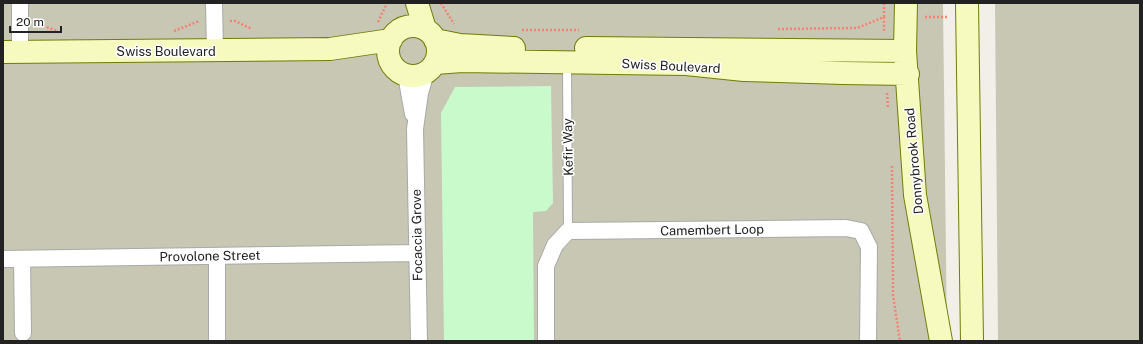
<svg xmlns="http://www.w3.org/2000/svg" width="1143" height="344" font-family="'Public Sans',sans-serif">
  <style>
    .construction { fill: #c7c7b4 }
    .park { fill: #c8facc }
    .lines { fill: none; stroke-linecap: round; stroke-linejoin: round }
    .lane-casing { stroke: #a9a9a9; stroke-width: 10 }
    .street-casing { stroke: #a9a9a9; stroke-width: 18 }
    .secondary-casing { stroke: #707d05; stroke-width: 24 }
    .path { stroke: #fa8072; stroke-width: 2.5; stroke-dasharray: 2 2; stroke-linecap: butt }
    .lane { stroke: #fff; stroke-width: 8 }
    .street { stroke: #fff; stroke-width: 16 }
    .secondary { stroke: #f7fabf; stroke-width: 22 }
    .labels { text-anchor: middle; dominant-baseline: central; stroke-width: 3; stroke-linejoin: round; paint-order: stroke }
    .street-label { font-size: 13px; fill: #222; stroke: #fff }
  </style>
  <rect width="100%" height="100%" fill="#f2efe9"/>
  <!-- construction -->
  <path class="construction" d="M3,3h940l4,338h-944z
    M995,3h145v338h-142z"/>
  <!-- park -->
  <path class="park" d="M551,86l2,117 -7,8 -13,1 1,129h-90l-3,-228 14,-26z"/>
  <g class="lines">
    <defs>
      <path id="lane" d="M567,63l1,168"/>
      <path id="street" d="M20,3v49
        M214,3l1,47
        M406,75l7,39
        M217,256v85
        M3,259l414,-6
        M22,259l1,74
        M419,341l-4,-212 5,-36 6,-21
        M546,341v-75l9,-21 13,-14 278,-3 15,3 8,16 -1,94"/>
      <path id="secondary" d="M417,3l8,26
        M906,3l-1,48 10,144 26,146
        M967,3l5,338
        M388 51a25 25 0 1 1 50 0a25 25 0 1 1-50 0Z
        M435,40l25,5 54,3
        M586,48l319,3
        M3,52l327,-3 61,-9
        M435,63l27,-2 224,3 58,6 99,3 65,1"/>
    </defs>
    <!-- lane casing -->
    <use href="#lane" class="lane-casing"/>
    <!-- street casing -->
    <use href="#street" class="street-casing"/>
    <!-- secondary casing -->
    <use href="#secondary" class="secondary-casing"/>
    <!-- path -->
    <path class="path" d="M441,3l13,21
      M884,17v-14
      M925,17h23
      M230,21h5l17,8
      M378,22l9,-19
      M35,26h9l13,5
      M778,29l79,-1 27,-11v15
      M522,30h57
      M174,31l25,-10
      M887,93l1,14
      M892,166l1,129 7,46"/>
    <!-- lane -->
    <use href="#lane" class="lane"/>
    <!-- street -->
    <use href="#street" class="street"/>
    <!-- secondary -->
    <use href="#secondary" class="secondary"/>
  </g>
  <g class="labels">
    <!-- street labels -->
    <g class="street-label">
      <text x="166" y="51">Swiss Boulevard</text>
      <text transform="translate(671 66) rotate(3)">Swiss Boulevard</text>
      <text transform="translate(568 147) rotate(-91)">Kefir Way</text>
      <text transform="translate(914 161) rotate(-95)">Donnybrook Road</text>
      <text transform="translate(712 230) rotate(-1)">Camembert Loop</text>
      <text transform="translate(417 235) rotate(-91)">Focaccia Grove</text>
      <text transform="translate(210 256) rotate(-1)">Provolone Street</text>
    </g>
  </g>
  <!-- border -->
  <rect width="1143" height="344" fill="none" stroke="#222222" stroke-width="8"/>
  <!-- scale -->
  <path d="M10 26v6h51v-6" fill="none" stroke="#222222" stroke-width="2"/>
  <text x="16" y="26" font-size="12" fill="#222222" stroke="#ffffff" stroke-width="3" paint-order="stroke">20 m</text>
</svg>
